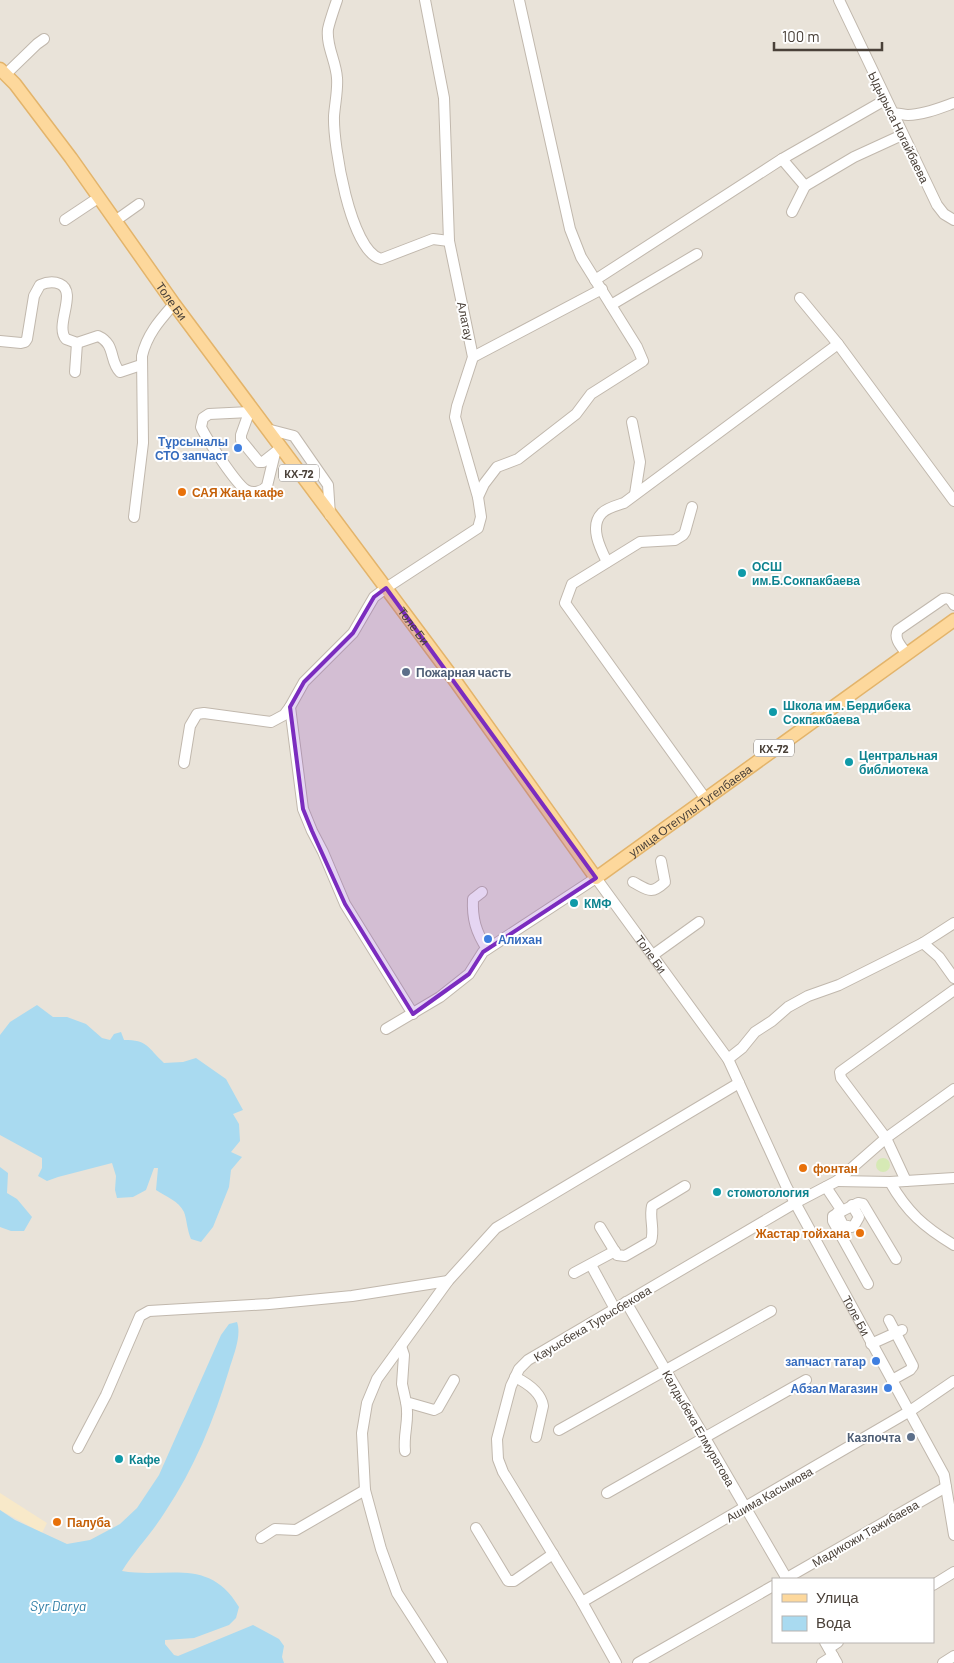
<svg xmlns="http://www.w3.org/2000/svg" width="954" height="1663" font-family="Barlow,sans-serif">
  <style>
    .residential { fill: #e9e3d9; fill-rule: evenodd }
    .green { fill: #d6e9b5 }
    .sand { fill: #f8e9c9 }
    .water { fill: #a9daf0 }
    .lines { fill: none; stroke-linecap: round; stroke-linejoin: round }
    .minor-casing { stroke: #c1b8ad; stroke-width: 12 }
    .major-casing { stroke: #e3b46b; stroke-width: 15 }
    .minor { stroke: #fff; stroke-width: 10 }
    .major { stroke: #fdd89c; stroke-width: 12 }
    .marked { fill: #7b2cbf; fill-opacity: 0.2; stroke: #7b2cbf; stroke-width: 4; stroke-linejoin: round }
    .shop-dot { fill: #3f7fe0; stroke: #fff; stroke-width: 2 }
    .food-dot { fill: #e8710a; stroke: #fff; stroke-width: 2 }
    .culture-dot { fill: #0f9aa8; stroke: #fff; stroke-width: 2 }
    .service-dot { fill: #5c6f8a; stroke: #fff; stroke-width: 2 }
    .labels { text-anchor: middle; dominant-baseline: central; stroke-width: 4; stroke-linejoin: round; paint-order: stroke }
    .shield { fill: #fff; stroke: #807a74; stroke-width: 1 }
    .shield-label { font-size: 11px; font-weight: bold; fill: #4a4139 }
    .street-label { font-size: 12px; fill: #4a4139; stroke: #fff }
    .shop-label { font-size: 12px; font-weight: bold; fill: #366cbe; stroke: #fff; text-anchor: end }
    .food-label { font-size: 12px; font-weight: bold; fill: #c56008; stroke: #fff; text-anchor: start }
    .culture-label { font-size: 12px; font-weight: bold; fill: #0d838f; stroke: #fff; text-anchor: start }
    .service-label { font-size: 12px; font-weight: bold; fill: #4e5e75; stroke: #fff; text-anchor: start }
    .water-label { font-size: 14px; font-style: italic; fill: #2f7ea6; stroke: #fff }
  </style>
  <rect width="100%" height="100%" fill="#f5f1eb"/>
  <!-- residential -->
  <path class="residential" d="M0,0h954v1663h-954zM773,1579h160v63h-160z"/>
  <!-- green -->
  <path class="green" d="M876 1165a7 7 0 1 1 14 0a7 7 0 1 1-14 0Z"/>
  <!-- sand -->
  <path class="sand" d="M0,1493l47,30 -5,10 -42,-23z"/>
  <!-- water -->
  <path class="water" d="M37,1005l16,12h14l19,7 16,14 8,2 4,-6 7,-2 3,8c24,0 23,7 40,23l19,-1 13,-4 30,21 17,31 -10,4 6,10 1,17 -9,11 11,5 -11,13 -2,17 -16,40 -12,15 -10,-3c-4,-9 -4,-19 -7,-27 -5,-11 -19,-16 -28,-22l2,-22h-4l-8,22 -13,7 -16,1 -2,-8 1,-14 -4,-13 -54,14 -11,4 -9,-5 4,-8v-10l-42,-23v-100l10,-13z
    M0,1167l8,6 -1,20 10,6 15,18 -8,14h-13l-11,-4z
    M237,1322c5,14 -4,34 -8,48 -15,50 -35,99 -64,142 -13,21 -30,38 -43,59 45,8 87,-15 117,36l-3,11 -7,7 -35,13 -29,2v4l9,11 4,1 75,-31 26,14 5,7 -2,11 2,6h-284v-153l15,10 52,24 23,-4 30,-16 17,-16 22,-33 62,-140 8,-11z"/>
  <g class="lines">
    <defs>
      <g id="minor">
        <path d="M337,0c-3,9 -7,20 -9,29 -2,17 8,32 9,49 1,12 -2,25 -3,38 -1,28 16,135 47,143l52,-20 16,2"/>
        <path d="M839,0l98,205 7,9 10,6"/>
        <path d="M6,74l31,-30 7,-5"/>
        <path d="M892,114c6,-2 10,1 16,1 15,0 32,-7 46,-12"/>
        <path d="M782,159l23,27"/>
        <path d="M792,212l13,-26 49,-29 48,-22"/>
        <path d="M65,220l33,-22"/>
        <path d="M115,221l24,-17"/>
        <path d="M595,280l187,-121 103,-59"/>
        <path d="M800,298l38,46 116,157"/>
        <path d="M611,305l86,-51"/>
        <path d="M0,341l21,2 4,-1 2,-3 7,-43 6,-11c7,-3 13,-4 20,-1 18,8 -6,42 6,55l11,4 21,-7c18,8 11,25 22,36l21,-7"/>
        <path d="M473,357l129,-68"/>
        <path d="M75,372l2,-29"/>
        <path d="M251,407l-10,28v5l18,22h4l14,-11"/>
        <path d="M250,412l-41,2 -6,4 -2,9c5,11 35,57 45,63 7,4 16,2 21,-4l8,-33"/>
        <path d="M632,422l8,40 -5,32"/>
        <path d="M267,429l27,7 34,49 2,30"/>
        <path d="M478,497l6,-13 13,-17 21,-8 58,-45 15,-20 52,-33 -6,-14 -56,-90 -11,-28 -51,-229"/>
        <path d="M692,507l-7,25 -2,3 -8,5 -35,2 -68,42 -7,19 140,195"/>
        <path d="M134,517l9,-74 -1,-87c5,-22 18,-36 32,-52"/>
        <path d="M607,562c-7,-14 -18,-36 -5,-49 5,-5 16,-8 22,-10l214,-159"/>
        <path d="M907,654c-5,-7 -14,-15 -9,-24l45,-31c6,-2 8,1 11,6"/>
        <path d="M184,763l6,-37 7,-12 7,-1 67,9 13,-7 6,-8"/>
        <path d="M633,882c15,8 18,13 32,0l-4,-21"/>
        <path d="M482,892l-9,7c-1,20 3,33 14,50"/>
        <path d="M923,943l16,14 15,21"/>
        <path d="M653,955l46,-33"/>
        <path d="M413,1014l-68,-110 -22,-52 -11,-21 -9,-22 -13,-102 14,-25 49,-49 21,-36 12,-9 92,-60 3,-11 -3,-20 -23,-80 2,-11 16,-49 -24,-116 -5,-143 -19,-98"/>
        <path id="s1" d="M386,1029l54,-32 29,-23 14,-22 113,-74 132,181 59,129 157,287 10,60"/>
        <path d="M728,1059l14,-11 13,-16 17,-11 16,-14 20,-11 31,-11 84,-42 31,-20"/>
        <path d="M837,1181l53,1 64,-4"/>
        <path d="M906,1181l-20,-43 -45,-60 -1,-6 114,-82"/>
        <path d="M890,1182c17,30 34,45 64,63"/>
        <path d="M826,1187l16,24 16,-8 5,1 33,55"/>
        <path d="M842,1211l-9,5v5l35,63"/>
        <path d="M837,1213l6,12 9,2 3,-3 4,-7 -7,-12"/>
        <path d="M600,1227l17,28 8,1 26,-15c4,-11 -2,-23 1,-35l33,-20"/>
        <path d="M591,1265l24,44"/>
        <path d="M574,1273l41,-22"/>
        <path d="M626,1302l161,277"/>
        <path d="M889,1320l24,46 -3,4 -18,10"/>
        <path d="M871,1344l31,-14"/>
        <path d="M401,1346l3,9 -2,29 4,18 28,8 4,-2 16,-28"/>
        <path d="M515,1377c12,6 26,15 28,29l-7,31"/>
        <path d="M559,1430l212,-119"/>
        <path d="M78,1448l28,-53 34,-79 9,-5 120,-7 83,-8 96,-15"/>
        <path d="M405,1451c-2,-18 5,-32 1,-49"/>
        <path d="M607,1493l199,-113"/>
        <path d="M476,1528l32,53h6l39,-27"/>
        <path d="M261,1538l14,-9 21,1 69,-40"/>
        <path d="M785,1579l161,-92"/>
        <path d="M933,1585l21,-13"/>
        <path d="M582,1602l328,-191 44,-30"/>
        <path d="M825,1642l12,21"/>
        <path d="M829,1648l9,-6"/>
        <path d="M442,1663l-45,-70 -16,-44 -16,-59 -3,-57 5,-30 10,-24 71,-98 48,-53 243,-145"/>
        <path d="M616,1663l-34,-61 -79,-130 -5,-13 -1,-20 14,-53 8,-17 9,-9 267,-157 42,-22 49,-43 68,-49"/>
        <path d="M638,1663l135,-77"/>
        <path d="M822,1663l11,-7"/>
        <path d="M943,1663l11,-7"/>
      </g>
      <g id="major">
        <path id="s2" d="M0,69l15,15 56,74 103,146 282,378 140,196 358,-258"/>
      </g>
    </defs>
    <!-- minor casing -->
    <use href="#minor" class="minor-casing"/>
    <!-- major casing -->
    <use href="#major" class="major-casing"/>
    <!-- minor -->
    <use href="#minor" class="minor"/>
    <!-- major -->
    <use href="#major" class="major"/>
  </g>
  <!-- marked area -->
  <path class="marked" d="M386,588l210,290 -113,74 -14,22 -56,40 -68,-110 -33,-73 -9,-22 -13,-102 14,-25 49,-49 21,-36z"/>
  <!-- markers -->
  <g class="shop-dot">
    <circle cx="238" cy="448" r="5"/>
    <circle cx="488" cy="939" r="5"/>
    <circle cx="876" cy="1361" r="5"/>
    <circle cx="888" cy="1388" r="5"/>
  </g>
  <g class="food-dot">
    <circle cx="182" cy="492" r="5"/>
    <circle cx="803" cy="1168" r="5"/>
    <circle cx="860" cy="1233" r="5"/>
    <circle cx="57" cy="1522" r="5"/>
  </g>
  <g class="culture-dot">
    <circle cx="742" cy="573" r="5"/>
    <circle cx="773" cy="712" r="5"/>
    <circle cx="849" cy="762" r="5"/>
    <circle cx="574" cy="903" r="5"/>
    <circle cx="717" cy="1192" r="5"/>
    <circle cx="119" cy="1459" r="5"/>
  </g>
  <g class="service-dot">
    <circle cx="406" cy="672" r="5"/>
    <circle cx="911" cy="1437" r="5"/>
  </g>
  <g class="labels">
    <!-- shield labels -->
    <g class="shield">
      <rect x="279" y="464.5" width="40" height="17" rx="4"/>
      <rect x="754" y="739.5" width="40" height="17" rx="4"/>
    </g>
    <g class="shield-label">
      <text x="299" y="473">КХ-72</text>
      <text x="774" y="748">КХ-72</text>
    </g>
    <!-- street labels -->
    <g class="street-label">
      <text transform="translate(899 127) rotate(64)">Ыдырыса Ногайбаева</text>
      <text stroke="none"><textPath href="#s2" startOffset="289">Толе Би</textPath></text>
      <text transform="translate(466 321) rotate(78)">Алатау</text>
      <text stroke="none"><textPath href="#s2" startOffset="694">Толе Би</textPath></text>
      <text stroke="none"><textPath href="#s2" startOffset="1121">улица Отегулы Тугелбаева</textPath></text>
      <text stroke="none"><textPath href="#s1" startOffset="355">Толе Би</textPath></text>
      <text stroke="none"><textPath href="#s1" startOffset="772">Толе Би</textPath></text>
      <text transform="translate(592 1323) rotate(-31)">Кауысбека Турысбекова</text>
      <text transform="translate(699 1428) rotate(60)">Калдыбека Елмуратова</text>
      <text transform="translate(769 1494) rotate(-30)">Ашима Касымова</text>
      <text transform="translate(865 1533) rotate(-30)">Мадикожи Тажибаева</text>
    </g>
    <!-- shop labels -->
    <g class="shop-label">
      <text x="228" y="441">Тұрсыналы<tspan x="228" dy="14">СТО запчаст</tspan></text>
      <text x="498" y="939" text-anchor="start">Алихан</text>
      <text x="866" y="1361">запчаст татар</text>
      <text x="878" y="1388">Абзал Магазин</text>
    </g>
    <!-- food labels -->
    <g class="food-label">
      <text x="192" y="492">САЯ Жаңа кафе</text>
      <text x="813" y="1168">фонтан</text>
      <text x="850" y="1233" text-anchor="end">Жастар тойхана</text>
      <text x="67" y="1522">Палуба</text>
    </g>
    <!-- culture labels -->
    <g class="culture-label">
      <text x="752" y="566">ОСШ<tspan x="752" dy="14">им.Б.Сокпакбаева</tspan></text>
      <text x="783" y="705">Школа им. Бердибека<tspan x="783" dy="14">Сокпакбаева</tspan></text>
      <text x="859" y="755">Центральная<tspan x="859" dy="14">библиотека</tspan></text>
      <text x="584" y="903">КМФ</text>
      <text x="727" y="1192">стомотология</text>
      <text x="129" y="1459">Кафе</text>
    </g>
    <!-- service labels -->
    <g class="service-label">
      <text x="416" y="672">Пожарная часть</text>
      <text x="901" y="1437" text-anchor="end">Казпочта</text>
    </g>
    <!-- water labels -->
    <g class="water-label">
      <text x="58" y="1605">Syr Darya</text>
    </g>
  </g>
  <!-- legend -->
  <rect x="772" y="1578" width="162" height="65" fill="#ffffff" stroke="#b7b3b0"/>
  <rect x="782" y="1594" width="25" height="8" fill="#fdd89c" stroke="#b7b3b0"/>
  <text x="816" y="1603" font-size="15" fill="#4a4139">Улица</text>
  <rect x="782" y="1616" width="25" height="15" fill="#a9daf0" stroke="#b7b3b0"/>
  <text x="816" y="1628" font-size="15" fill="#4a4139">Вода</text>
  <!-- scale -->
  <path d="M774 42v8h108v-8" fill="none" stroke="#4a4139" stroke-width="2.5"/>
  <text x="782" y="42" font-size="15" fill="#4a4139" stroke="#ffffff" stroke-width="4" paint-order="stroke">100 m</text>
</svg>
